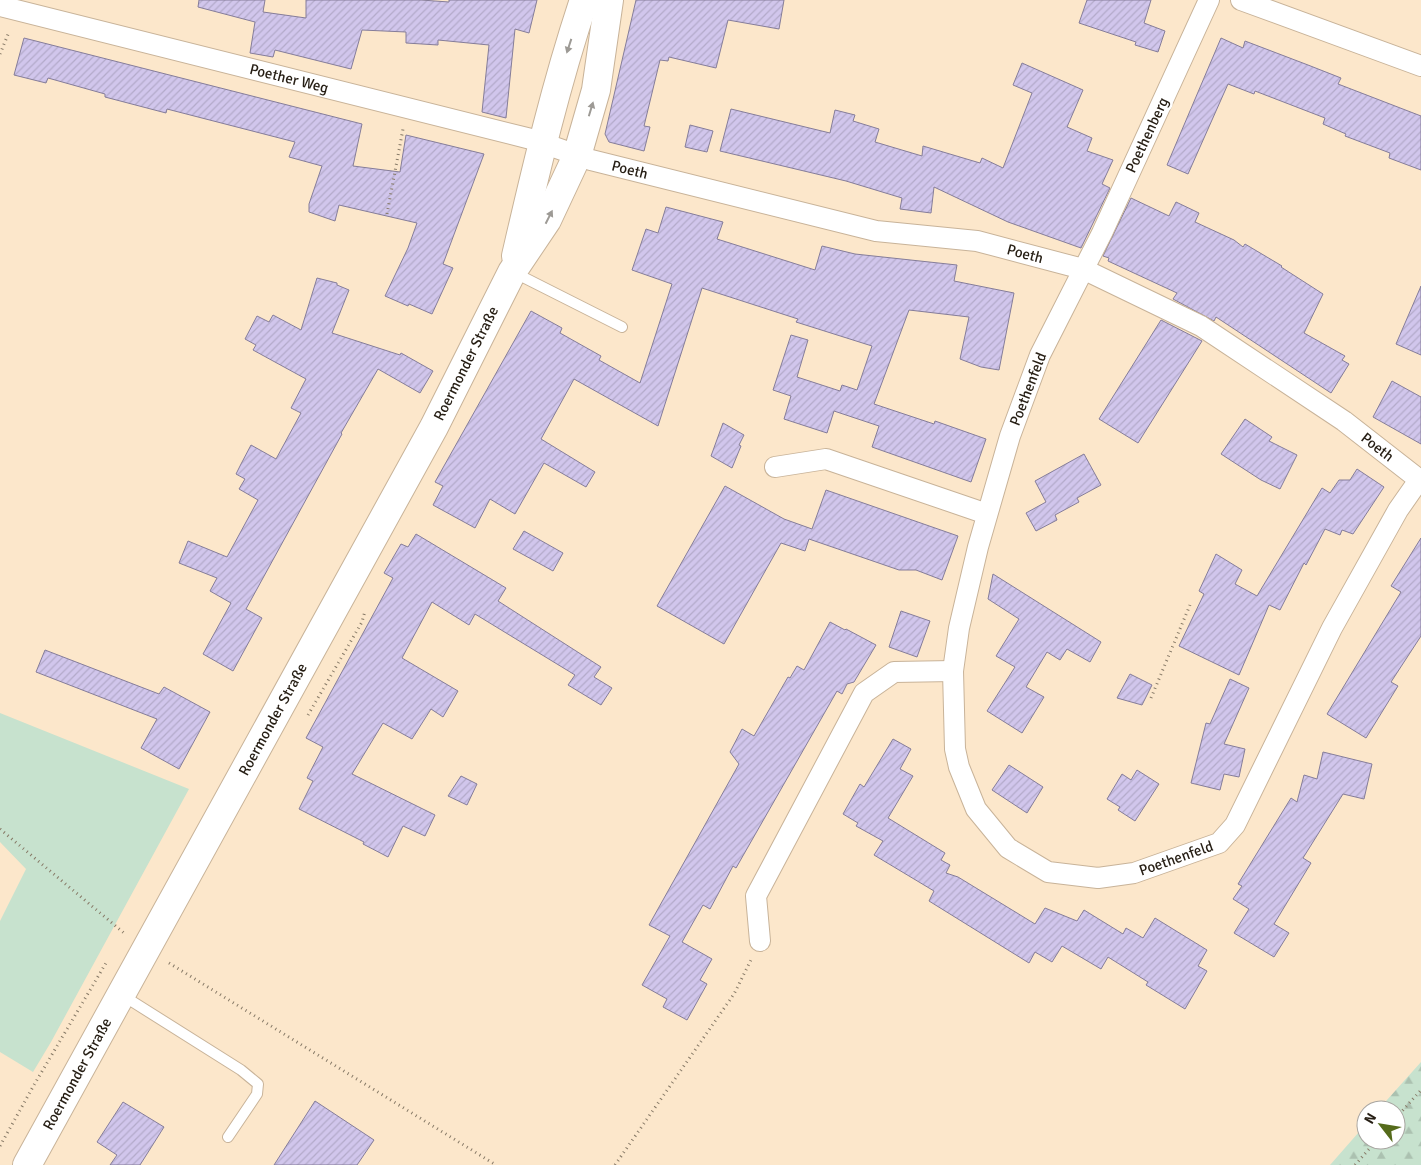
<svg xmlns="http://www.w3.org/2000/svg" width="1421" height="1165" font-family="Signika,sans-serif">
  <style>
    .green { fill: #c7e2ce }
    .forest { fill: url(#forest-firs) }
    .building { fill: url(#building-hatch); stroke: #857d99 }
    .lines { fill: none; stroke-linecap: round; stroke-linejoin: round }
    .service-casing { stroke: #c8b399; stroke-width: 12 }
    .minor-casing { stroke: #c8b399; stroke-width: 22 }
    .secondary-casing { stroke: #c8b399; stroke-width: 30 }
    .path { stroke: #877a67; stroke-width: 3; stroke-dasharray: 1 4; stroke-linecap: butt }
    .service { stroke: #fff; stroke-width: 10 }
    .minor { stroke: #fff; stroke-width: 20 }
    .secondary { stroke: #fff; stroke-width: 28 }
    .oneway { fill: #9d9a95 }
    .labels { text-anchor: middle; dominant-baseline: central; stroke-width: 5; stroke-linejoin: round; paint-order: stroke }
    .street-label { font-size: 15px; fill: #261e14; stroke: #fff }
  </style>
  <defs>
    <pattern id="forest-firs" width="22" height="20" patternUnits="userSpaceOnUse" patternTransform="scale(1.25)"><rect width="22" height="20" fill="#c7e2ce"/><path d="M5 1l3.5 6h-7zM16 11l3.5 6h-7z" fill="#abc1b0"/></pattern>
    <pattern id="building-hatch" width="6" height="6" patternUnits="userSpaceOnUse" patternTransform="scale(1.25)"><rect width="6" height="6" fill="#d1c6ec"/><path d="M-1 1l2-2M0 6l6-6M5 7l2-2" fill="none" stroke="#b3aaca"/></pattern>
  </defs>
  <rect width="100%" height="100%" fill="#fce7cb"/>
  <!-- green -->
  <path class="green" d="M0,713l189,76 -138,253 -18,30 -33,-20v-131l26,-52 -26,-27z"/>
  <!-- forest -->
  <path class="forest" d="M1421,1062v103h-91l36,-41v16h30v-30h-18z"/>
  <!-- building -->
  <path class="building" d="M199,0h66l-2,12 43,6v-18h115l28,2v-2h88l-8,33 -14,-4 -9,89 -24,-6 7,-67 -51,-5v5l-32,-2v-11l-44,-2 -11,39 -76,-19 -2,7 -23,-4 5,-31 -57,-15z
    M636,0h148l-5,29 -51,-9 -12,48 -47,-11 -1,4 -8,-1 -16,66 6,1 -6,24 -35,-9 -4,-8z
    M1087,0h64l-7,23 21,8 -7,21 -23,-7 1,-3 -57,-19z
    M24,38l338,86 -9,42 47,6 6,-37 78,19 -41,110 10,4 -21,46 -23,-10 -1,2 -23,-10 23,-48 9,-25 -78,-18 -4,16 -26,-9v-8l13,-38 -33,-9 6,-15 -128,-33 -1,4 -61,-16v-3l-57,-16 -2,5 -32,-8z
    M1221,38l22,10 2,-7 63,24 33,13 -3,6 83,32v54l-32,-12 1,-5 -45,-17 1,-2 -23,-10 2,-6 -70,-27 -1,3 -26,-10 -40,90 -21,-9z
    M1022,63l61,27 -16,37 25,11 -5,13 26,9 -11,24 8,4 -29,60 -73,-26 -74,-35 -3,26 -31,-4 2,-11 -56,-17 -126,-30 11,-42 99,24 5,-23 20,5 -2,6 26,8 -4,13 47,14 1,-10 57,17 2,-5 21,10 29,-75 -19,-8z
    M690,125l23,6 -6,21 -22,-5z
    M1131,198l38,18 7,-14 23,11 -4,9 39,18 9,7 2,-3 37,22 -1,1 42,27 -19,39 41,23 -3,4 7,4 -18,29 -115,-76 -2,4 -41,-22 4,-6 -69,-32 1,-3 -6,-2z
    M666,207l57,15 -6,17 98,31 7,-24 33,8 102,11 -3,16 60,12 -15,77 -18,-3 -21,-8 9,-42 -60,-7 -35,94 60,20 1,-3 51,18 -15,43 -99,-35 7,-21 -45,-15 -7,22 -43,-14 7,-23 -18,-6 18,-55 17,5 -11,37 43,14 2,-6 15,5 15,-44 -76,-24 2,-3 -96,-31 -44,138 -84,-47 -33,60 54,33 -9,15 -42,-24 -29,51 -25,-15 -15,29 -42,-23 10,-19 -8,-4 96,-171 31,17 -2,5 41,23 -2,4 41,23 32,-99 -40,-14 14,-41 12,4z
    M317,278l20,5v2l12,5 -17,43 68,22 1,-2 32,18 -13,22 -42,-24 -37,64 1,1 -96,175 16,9 -29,53 -30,-17 28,-51 -21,-12 7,-13 -38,-15 9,-22 39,16 31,-57 -19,-11 6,-10 -9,-5 5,-10 10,-19 25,14 25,-46 -10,-5 15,-29 -53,-29 3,-5 -11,-6 12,-23 12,6 4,-7 28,15z
    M1421,286v69l-25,-11z
    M1161,320l41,21 -64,102 -39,-24z
    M1392,381l29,16v47l-48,-27z
    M1245,419l27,18 -3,4 28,14 -17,34 -19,-9 -40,-26z
    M723,423l21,12 -5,10 2,1 -9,22 -21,-12z
    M1084,454l17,31 -24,13 2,4 -24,13 2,5 -21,11 -10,-18 20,-11 -11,-21z
    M1357,469l27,18 -31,47 -11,-4 -2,5 -15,-6 -19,36 -2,-2 -24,47 -11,-5 -30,70 -60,-29 25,-52 -5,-3 17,-37 26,16 -7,14 22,12 65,-108 8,5 9,-13h11z
    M725,486l59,33 28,10 14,-39 132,46 -16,44 -26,-10h-17l-90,-31 -4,12 -24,-8 -57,101 -67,-38z
    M524,531l39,22 -10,18 -40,-22z
    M416,534l90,54 -8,13 103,66 -7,10 18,11 -11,17 -33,-20 7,-10 -100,-61 -6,11 -37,-23 -30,56 56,33 -15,26 -12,-8 -19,30 -29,-16 -31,51 83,41 -10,21 -22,-10 -15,31 -25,-13 1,-2 -65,-33 14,-28 -6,-3 16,-31 -17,-9 87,-160 -9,-5 17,-29 7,3z
    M1421,538v98l-30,46 7,4 -32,52 -39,-24 74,-122 -10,-6z
    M993,574l108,68 -11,20 -23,-13 -7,11 -13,-8 -21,35 18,10 -22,36 -35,-22 28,-44 -19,-11 23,-37 -31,-20z
    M901,611l29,10 -13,36 -28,-10z
    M830,622l15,8 1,-1 30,16 -22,37 -7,2 -5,10 -5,-3 -101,177 -3,-2 -23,43 -7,-4 -21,37 30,17 -12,21 7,4 -20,36 -24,-13 4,-8 -25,-14 28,-49 -21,-11 90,-161 -9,-12 12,-23 12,7 34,-59 2,1 7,-12 7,4z
    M45,650l114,44 5,-7 46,25 -31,57 -38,-21 16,-29 -121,-47z
    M1130,674l22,11 -10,20 -25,-7z
    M1230,679l19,9 -25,56 21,5 -6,28 -15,-3 -4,16 -29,-7 15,-60 4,1z
    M893,739l18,10 -11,20 13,7 -25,42 57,35 -4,7 9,5 -4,8 12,4 77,47 10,-16 32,13 7,-11 39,24 3,-6 17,10 12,-20 52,32 -9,16 9,5 -22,38 -39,-24 2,-3 -40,-25 -7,12 -39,-23 -10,16 -17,-10 -6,11 -100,-62 5,-10 -60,-36 9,-14 -27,-15 2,-3 -15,-9 17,-30 4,3z
    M1323,752l49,12 -8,35 -21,-5 -40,64 8,5 -37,61 15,9 -15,24 -40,-24 15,-24 -16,-10 9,-13 -4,-2 53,-86 6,4 7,-27 13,4z
    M1009,765l34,22 -16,26 -35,-23z
    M1137,770l22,14 -24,37 -17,-11 2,-3 -13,-8 15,-25 9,6z
    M461,776l16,8 -10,21 -19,-9z
    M315,1101l59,39 -17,25h-83z
    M123,1102l41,25 -24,38h-30l7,-10 -20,-13z"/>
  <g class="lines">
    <defs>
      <path id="service" d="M513,272l109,55
        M122,995l119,75 17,14 -1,10 -29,43"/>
      <g id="minor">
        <path id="s1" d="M1209,0l-107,233 -62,122 -30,81 -32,111 -19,81 -6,43 2,78 4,18 17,42 32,39 40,24 50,6 36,-5 85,-30 16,-18 97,-197 66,-118 21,-30"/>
        <path d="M1241,0l180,66"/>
        <path id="s2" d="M0,6l531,133 60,21 285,71 101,10 106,28 118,57 143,95 77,60"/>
        <path d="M775,467l51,-8 161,55"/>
        <path d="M760,941l-4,-45 108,-203 30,-21 59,-1"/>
      </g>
      <g id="secondary">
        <path d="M516,256c20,-87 40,-172 68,-256"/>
        <path id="s3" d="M27,1165l407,-738 78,-155 35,-52 30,-64 19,-66 13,-90"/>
      </g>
    </defs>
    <!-- service casing -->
    <use href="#service" class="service-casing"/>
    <!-- minor casing -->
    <use href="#minor" class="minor-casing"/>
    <!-- secondary casing -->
    <use href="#secondary" class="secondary-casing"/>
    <!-- path -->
    <path class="path" d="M0,54l9,-22
      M387,214l16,-85
      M1151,698l39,-93
      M308,715l54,-93 3,-11
      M0,829l124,104
      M169,963l327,202
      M1396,1118l25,-28
      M0,1146l34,-61 72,-122
      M615,1165l119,-171 17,-34
      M1355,1165l22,-25"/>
    <!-- service -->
    <use href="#service" class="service"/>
    <!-- minor -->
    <use href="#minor" class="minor"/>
    <!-- secondary -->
    <use href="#secondary" class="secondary"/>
  </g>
  <!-- one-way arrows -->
  <defs><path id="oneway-solid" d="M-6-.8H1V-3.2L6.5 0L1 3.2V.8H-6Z" transform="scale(1.25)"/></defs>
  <g class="oneway">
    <use href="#oneway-solid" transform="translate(569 46) rotate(108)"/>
    <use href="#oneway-solid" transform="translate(591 109) rotate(-73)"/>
    <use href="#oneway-solid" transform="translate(549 217) rotate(-63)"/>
  </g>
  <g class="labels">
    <!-- street labels -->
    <g class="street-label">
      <text stroke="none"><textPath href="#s2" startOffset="298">Poether Weg</textPath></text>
      <text transform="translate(1147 135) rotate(-65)">Poethenberg</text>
      <text stroke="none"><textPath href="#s2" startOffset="651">Poeth</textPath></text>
      <text stroke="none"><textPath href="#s2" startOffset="1056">Poeth</textPath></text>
      <text stroke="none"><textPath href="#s3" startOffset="914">Roermonder Straße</textPath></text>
      <text transform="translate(1028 389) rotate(-69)">Poethenfeld</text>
      <text stroke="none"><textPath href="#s2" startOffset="1461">Poeth</textPath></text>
      <text stroke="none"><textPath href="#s3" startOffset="509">Roermonder Straße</textPath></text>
      <text stroke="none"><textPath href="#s1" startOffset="1092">Poethenfeld</textPath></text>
      <text stroke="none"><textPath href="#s3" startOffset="104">Roermonder Straße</textPath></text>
    </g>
  </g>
  <!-- north arrow -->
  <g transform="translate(1381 1125) rotate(301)"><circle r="24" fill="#ffffff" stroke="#a8a5a1"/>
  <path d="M0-4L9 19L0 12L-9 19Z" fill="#556b1b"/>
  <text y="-8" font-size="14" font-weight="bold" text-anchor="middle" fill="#261e14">N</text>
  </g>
</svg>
